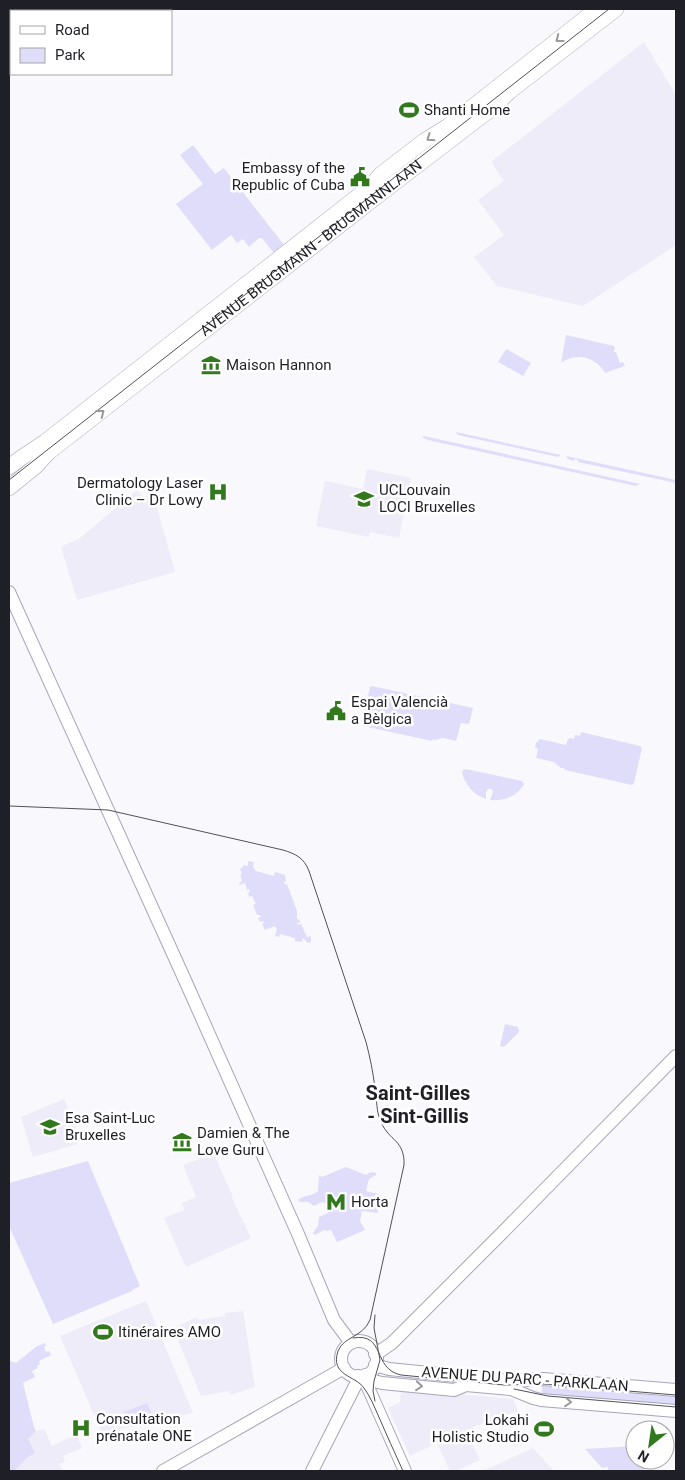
<svg xmlns="http://www.w3.org/2000/svg" width="685" height="1480" font-family="Roboto,sans-serif">
  <style>
    .built { fill: #edecf8 }
    .green { fill: #e0ddfa }
    .lines { fill: none; stroke-linecap: round; stroke-linejoin: round }
    .secondary-casing { stroke: #a7a5bb; stroke-width: 14 }
    .primary-casing { stroke: #a7a5bb; stroke-width: 16 }
    .secondary { stroke: #fff; stroke-width: 12 }
    .primary { stroke: #fff; stroke-width: 15 }
    .tram { stroke: #515159; stroke-width: 1 }
    .oneway { stroke: #9a9a9e }
    .labels { text-anchor: middle; dominant-baseline: central; stroke-width: 5; stroke-linejoin: round; paint-order: stroke }
    .poi-label { font-size: 15px; fill: #1f1f27; stroke: #fff; text-anchor: start }
    .street-label { font-size: 15px; fill: #1f1f27; stroke: #fff }
    .district-label { font-size: 20px; font-weight: bold; fill: #1f1f27; stroke: #fff }
  </style>
  <rect width="100%" height="100%" fill="#f8f8fd"/>
  <!-- built -->
  <path class="built" d="M644,42l32,53v150l-93,61 -86,-20 -23,-29 30,-22 -26,-35 26,-19 -13,-19z
    M367,469l44,9 -12,60 -29,-6 -1,5 -53,-11 9,-45 38,8z
    M137,490l5,6 12,1 21,75 -98,28 -16,-53 19,-9z
    M64,1099l16,39 -4,1 2,5 -45,13 -12,-40z
    M214,1154l19,43 -1,1 19,40 -65,29 -22,-49 20,-8 -2,-7 14,-6 -13,-32z
    M146,1301l47,112 -91,20 -42,-97z
    M243,1311l12,76 -25,8 -1,-4 -28,5 -28,-68 18,-8v-1l7,-1 1,2 26,-4v-3z
    M401,1389l112,10 5,12 -45,16 5,12 -6,4 8,17 -24,11h-6l-13,-28 -27,13 -22,-48 12,-6z
    M44,1429l8,17 24,-12 6,14 -19,8 2,6 -6,2 4,7h-49l13,-13 5,-2 -4,-17 2,-3 6,-5z
    M533,1448l21,23h-69v-1z"/>
  <!-- green -->
  <path class="green" d="M193,145l22,29 9,-6 60,77 -10,8 -12,-15h-3l-10,9 -6,-8 -6,4 -6,-8 -19,15 -36,-46 27,-20 -23,-29z
    M566,335l48,11 1,3 -1,1v2h2l4,11 3,-1 2,4 -20,7c-9,-16 -29,-21 -44,-10z
    M506,349l25,14 -8,13 -25,-14z
    M456,432l105,23 -3,2 -100,-22z
    M424,436l216,48 -4,2 -208,-46 -6,-3z
    M566,456l110,24v3l-98,-21v-2l-3,-1 -1,2 -6,-2z
    M372,686l101,22 -4,16 -8,-1 -5,18 -13,-3 -8,2 -2,-1 -1,2 -69,-15 -1,-2 8,-37z
    M581,732l59,14 2,2 -8,35 -2,2 -67,-15 -1,-2h-3l-7,-6 -18,-4 2,-9 -3,-1 1,-5 4,-4 26,6 2,-6 2,-1 4,1 1,-4 5,1z
    M466,769l56,12 2,3c-7,13 -21,17 -34,16l3,-8 -1,-3h-4l-2,3v7c-13,-5 -20,-13 -24,-26l1,-3z
    M248,861l6,1 -1,5 3,4 18,5 1,-4 10,3 1,6 -2,1 1,3 2,-1 10,27v7l4,4 -4,1 1,2 3,-1 6,13 4,-1v6l-3,1 -5,-5 -1,4 -7,-1v-3l-15,-4 -1,3 -4,-1 2,-7 -2,-3 -10,4 -3,-6 2,-1 -1,-2 -3,1 -2,-4 3,-1 -1,-2h-3l-4,-10 3,-1 -4,-8 -3,1 -1,-4 2,-1 -1,-3 -2,1 -2,-7 -5,2 -1,-2 3,-2 -2,-6 2,-1 -2,-5 3,-2v-2l5,1z
    M505,1024l13,3 1,5 -15,15 -4,-1z
    M88,1161l52,125 -8,4v1l-79,33 -44,-98v-43z
    M346,1167l20,8 5,-3 5,1v2l-7,4 -3,12 16,4 -6,8 2,10 -16,-2 -2,10 5,9 -28,12 -6,-12 -4,1 -3,-1 -9,5 -2,-2 5,-7 1,-9 9,-4c1,-6 0,-9 -6,-11l-8,4 -6,-4h-8l-2,-2c6,-6 14,-3 20,-9l1,-16 3,2z
    M45,1343l1,3 -2,1 2,5 3,-1 2,4 -12,6 1,3 -3,2 1,2 -6,3 3,6 -12,6 11,44 2,4 -8,8 7,14 -8,5 -13,13h-5v-110l8,2v-1l20,-16z
    M542,1386l134,11v8l-129,-11 -5,-1z
    M147,1403l6,13 -24,10 -5,-14z
    M635,1446v14h10v2h-1v9h-36v-4l-6,1 -17,-19z"/>
  <g class="lines">
    <defs>
      <path id="secondary" d="M9,592l175,386 114,256 36,86 17,23
        M341 1359a18 18 0 1 1 36 0a18 18 0 1 1-36 0Z
        M375,1354l4,-2 13,-9 109,-109 175,-178
        M375,1365l14,4 90,9
        M365,1375l9,6 8,2 72,7 12,-5 45,4 22,9 8,2 135,11
        M363,1376l42,95
        M499,1380l14,1 30,-2 133,11
        M163,1471l181,-103
        M312,1471l45,-89 1,-6"/>
      <g id="primary">
        <path d="M9,467l12,-9 24,-16 326,-256 9,-11 44,-34 24,-15 149,-117"/>
        <path id="s1" d="M9,488l26,-21 14,-15 331,-258 115,-88 14,-14 107,-83"/>
      </g>
    </defs>
    <!-- secondary casing -->
    <use href="#secondary" class="secondary-casing"/>
    <!-- primary casing -->
    <use href="#primary" class="primary-casing"/>
    <!-- secondary -->
    <use href="#secondary" class="secondary"/>
    <!-- primary -->
    <use href="#primary" class="primary"/>
    <!-- tram -->
    <path class="tram" d="M9,480l600,-471
      M9,806l99,4 175,40c13,4 21,8 26,21l57,171c4,15 7,30 9,46 2,11 1,24 6,34 8,19 24,18 23,43l-34,155c-8,18 -26,16 -32,31 -8,25 17,24 26,37 6,8 10,18 14,27 8,19 17,38 25,56
      M375,1315l-1,13 6,32 -6,21 -1,10 2,10
      M353,1338c33,-6 19,31 48,37l103,10 40,-1 132,11
      M514,1389l34,7 128,11"/>
  </g>
  <!-- one-way arrows -->
  <defs><path id="oneway-chevron" d="M-2-3.5L2.5 0L-2 3.5" fill="none" stroke-width="1.6" stroke-linecap="round" stroke-linejoin="round" transform="scale(1.25)"/></defs>
  <g class="oneway">
    <use href="#oneway-chevron" transform="translate(559 39) rotate(142)"/>
    <use href="#oneway-chevron" transform="translate(430 138) rotate(146)"/>
    <use href="#oneway-chevron" transform="translate(101 413) rotate(-38)"/>
    <use href="#oneway-chevron" transform="translate(419 1386) rotate(5)"/>
    <use href="#oneway-chevron" transform="translate(568 1402) rotate(5)"/>
  </g>
  <!-- icons -->
  <defs>
    <symbol id="stadium-bare" viewBox="-9 -9 18 18"><path d="M0-5a6.5 5 0 1 0 0 10a6.5 5 0 1 0 0-10ZM-3.5-1.8h7v3.6h-7Z" fill="#32791d" stroke="#fff" stroke-width="2.5" paint-order="stroke"/></symbol>
    <symbol id="civic-bare" viewBox="-9 -9 18 18"><path d="M-.6-6.5H3V-4.5H.6V-3L4-1V1h2V6H-6V1h2V-1L-.6-3ZM-1.2 2.5V6h2.4V2.5Z" fill="#32791d" stroke="#fff" stroke-width="2.5" paint-order="stroke"/></symbol>
    <symbol id="museum-bare" viewBox="-9 -9 18 18"><path d="M0-6L6-3V-2H-6V-3ZM-5-1h2V3h-2ZM-1-1h2V3h-2ZM3-1h2V3H3ZM-6 4H6V6H-6Z" fill="#32791d" stroke="#fff" stroke-width="2.5" paint-order="stroke"/></symbol>
    <symbol id="hospital-bare" viewBox="-9 -9 18 18"><path d="M-5-5h3v3.5h4V-5h3V5h-3V1.5h-4V5h-3Z" fill="#32791d" stroke="#fff" stroke-width="2.5" paint-order="stroke"/></symbol>
    <symbol id="university-bare" viewBox="-9 -9 18 18"><path d="M0-5L7-2L0 1L-7-2ZM-4 1L0 2.5L4 1V4Q0 6-4 4Z" fill="#32791d" stroke="#fff" stroke-width="2.5" paint-order="stroke"/></symbol>
    <symbol id="metro-bare" viewBox="-9 -9 18 18"><path d="M-5.5 5V-5H-3L0 0L3-5H5.5V5H3V-.5L0 4L-3-.5V5Z" fill="#32791d" stroke="#fff" stroke-width="2.5" paint-order="stroke"/></symbol>
  </defs>
  <g fill-rule="evenodd">
    <use href="#stadium-bare" x="395" y="96" width="28" height="28"/>
    <use href="#civic-bare" x="346" y="163" width="28" height="28"/>
    <use href="#museum-bare" x="197" y="351" width="28" height="28"/>
    <use href="#hospital-bare" x="204" y="478" width="28" height="28"/>
    <use href="#university-bare" x="350" y="485" width="28" height="28"/>
    <use href="#civic-bare" x="322" y="697" width="28" height="28"/>
    <use href="#university-bare" x="36" y="1113" width="28" height="28"/>
    <use href="#museum-bare" x="168" y="1128" width="28" height="28"/>
    <use href="#metro-bare" x="322" y="1188" width="28" height="28"/>
    <use href="#stadium-bare" x="89" y="1318" width="28" height="28"/>
    <use href="#hospital-bare" x="67" y="1414" width="28" height="28"/>
    <use href="#stadium-bare" x="530" y="1415" width="28" height="28"/>
  </g>
  <g class="labels">
    <!-- poi labels -->
    <g class="poi-label">
      <text x="424" y="110">Shanti Home</text>
      <text x="345" y="168" text-anchor="end">Embassy of the<tspan x="345" dy="17">Republic of Cuba</tspan></text>
      <text x="226" y="365">Maison Hannon</text>
      <text x="203" y="483" text-anchor="end">Dermatology Laser<tspan x="203" dy="17">Clinic – Dr Lowy</tspan></text>
      <text x="379" y="490">UCLouvain<tspan x="379" dy="17">LOCI Bruxelles</tspan></text>
      <text x="351" y="702">Espai Valencià<tspan x="351" dy="17">a Bèlgica</tspan></text>
      <text x="65" y="1118">Esa Saint-Luc<tspan x="65" dy="17">Bruxelles</tspan></text>
      <text x="197" y="1133">Damien &amp; The<tspan x="197" dy="17">Love Guru</tspan></text>
      <text x="351" y="1202">Horta</text>
      <text x="118" y="1332">Itinéraires AMO</text>
      <text x="96" y="1419">Consultation<tspan x="96" dy="17">prénatale ONE</tspan></text>
      <text x="529" y="1420" text-anchor="end">Lokahi<tspan x="529" dy="17">Holistic Studio</tspan></text>
    </g>
    <!-- street labels -->
    <g class="street-label">
      <text stroke="none"><textPath href="#s1" startOffset="386">AVENUE BRUGMANN - BRUGMANNLAAN</textPath></text>
      <text transform="translate(525 1379) rotate(4)">AVENUE DU PARC - PARKLAAN</text>
    </g>
    <!-- district labels -->
    <g class="district-label">
      <text x="418" y="1093">Saint-Gilles<tspan x="418" dy="23">- Sint-Gillis</tspan></text>
    </g>
  </g>
  <!-- border -->
  <rect width="685" height="1480" fill="none" stroke="#1f1f27" stroke-width="20"/>
  <!-- legend -->
  <rect x="10" y="10" width="162" height="65" fill="#ffffff" stroke="#a5a5a9"/>
  <rect x="20" y="26" width="25" height="8" fill="#ffffff" stroke="#a5a5a9"/>
  <text x="55" y="35" font-size="15" fill="#1f1f27">Road</text>
  <rect x="20" y="48" width="25" height="15" fill="#e0ddfa" stroke="#a5a5a9"/>
  <text x="55" y="60" font-size="15" fill="#1f1f27">Park</text>
  <!-- north arrow -->
  <g transform="translate(650 1445) rotate(210)"><circle r="24" fill="#ffffff" stroke="#a5a5a9"/>
  <path d="M0-4L9 19L0 12L-9 19Z" fill="#32791d"/>
  <text y="-8" font-size="14" font-weight="bold" text-anchor="middle" fill="#1f1f27">N</text>
  </g>
</svg>
